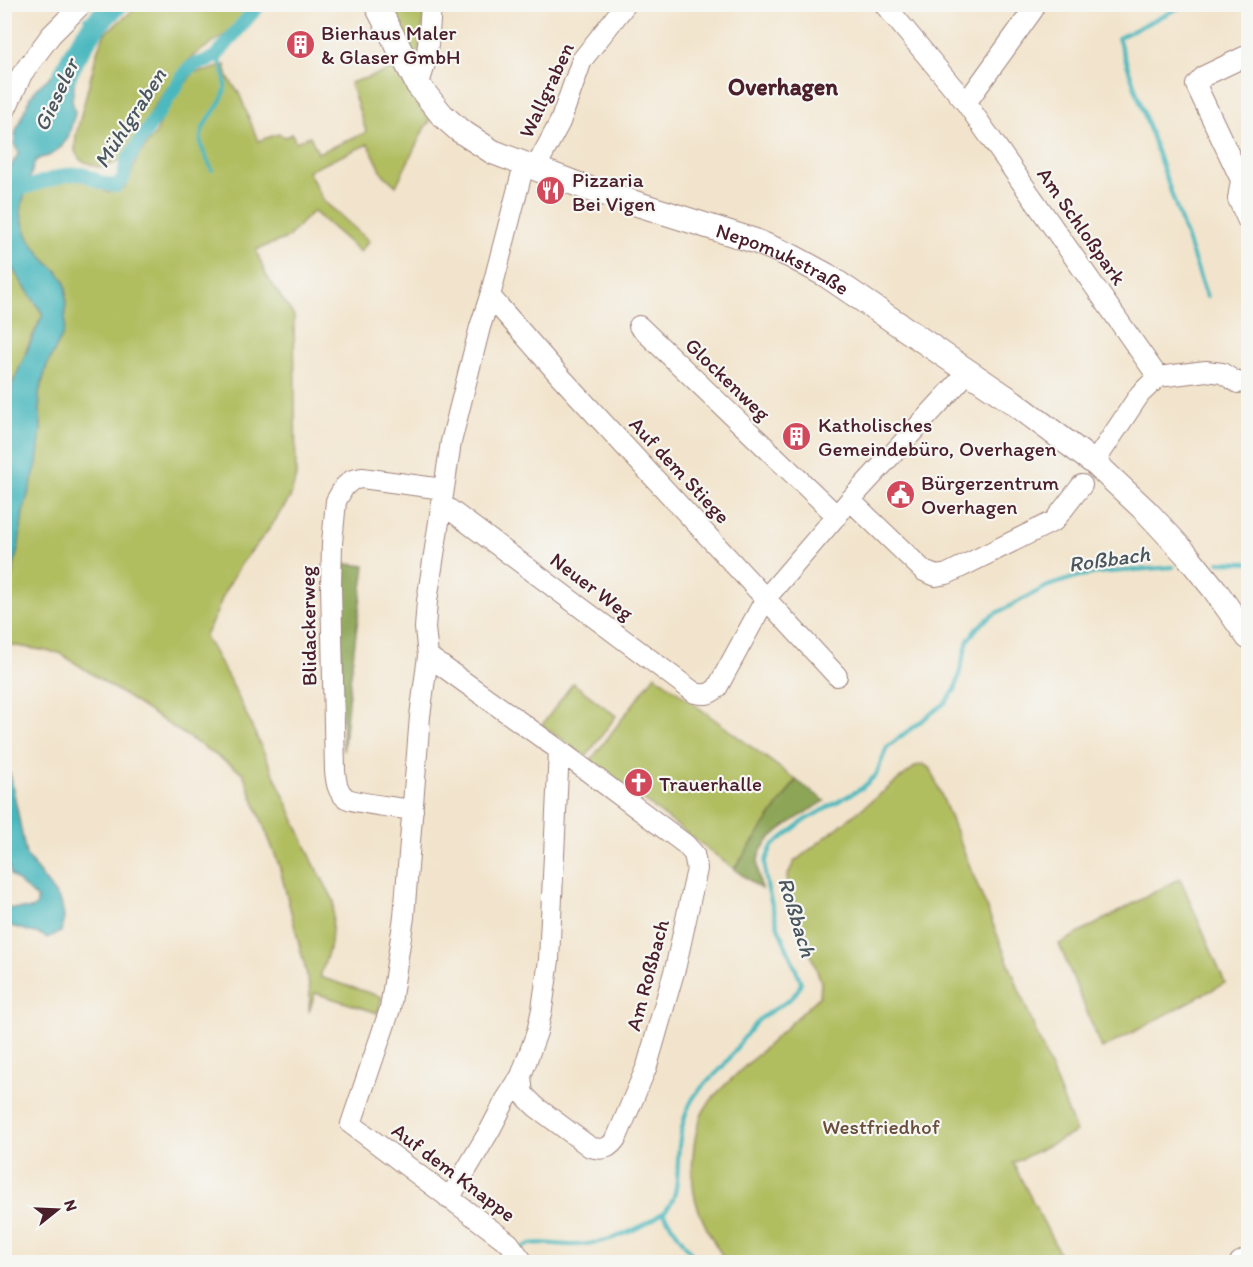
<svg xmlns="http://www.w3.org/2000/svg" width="1253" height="1267" font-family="Itim,sans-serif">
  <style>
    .green { fill: #b1be60; stroke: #7e6e46; stroke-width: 1.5 }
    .forest { fill: #8ca556; stroke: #6b6240; stroke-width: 1.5 }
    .water { fill: #49b8be; stroke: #4a6c74; stroke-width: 1.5 }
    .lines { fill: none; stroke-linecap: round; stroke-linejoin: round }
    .stream { stroke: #49b8be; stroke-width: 4 }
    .canal { stroke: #49b8be; stroke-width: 14 }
    .river { stroke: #49b8be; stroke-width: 24 }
    .minor-casing { stroke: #9e827c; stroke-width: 22 }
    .major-casing { stroke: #9e827c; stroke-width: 26 }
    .minor { stroke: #fff; stroke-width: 20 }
    .major { stroke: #fff; stroke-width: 24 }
    .labels { text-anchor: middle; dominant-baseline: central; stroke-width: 4.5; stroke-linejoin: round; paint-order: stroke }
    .poi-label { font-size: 21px; fill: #4a1f2b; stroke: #f6f6f2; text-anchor: start }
    .street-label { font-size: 21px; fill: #4a1f2b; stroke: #f6f6f2 }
    .park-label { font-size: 21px; fill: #694f3b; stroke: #f6f6f2 }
    .water-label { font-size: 22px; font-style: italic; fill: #4a555e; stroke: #f6f6f2 }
    .quarter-label { font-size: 24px; font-weight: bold; fill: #4a1f2b; stroke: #f6f6f2 }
  </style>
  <rect width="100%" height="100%" fill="#f6f6f2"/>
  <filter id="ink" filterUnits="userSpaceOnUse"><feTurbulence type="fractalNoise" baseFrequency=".0167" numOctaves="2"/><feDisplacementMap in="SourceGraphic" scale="12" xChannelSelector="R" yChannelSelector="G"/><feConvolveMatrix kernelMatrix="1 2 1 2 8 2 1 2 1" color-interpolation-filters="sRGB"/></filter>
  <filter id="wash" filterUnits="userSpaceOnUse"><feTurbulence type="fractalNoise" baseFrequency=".008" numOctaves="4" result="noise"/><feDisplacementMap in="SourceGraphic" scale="24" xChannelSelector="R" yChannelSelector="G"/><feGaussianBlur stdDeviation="1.35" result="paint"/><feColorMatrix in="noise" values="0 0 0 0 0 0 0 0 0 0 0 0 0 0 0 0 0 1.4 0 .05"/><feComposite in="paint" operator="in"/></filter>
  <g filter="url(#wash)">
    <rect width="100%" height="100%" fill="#f2e4cc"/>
    <!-- green -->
    <path class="green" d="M140,5h112l-26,29 -33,22 -11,11 -29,41 -12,24 -21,29 -16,6h-6l-18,-7 -5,-9 1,-16 22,-86 7,-16z
      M390,5h36l-8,50 -4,1 -24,-49z
      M225,65l3,13 11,15 19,48 20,-7 8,3 6,-3 4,8 14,-6 8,17 47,-20 1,-2 -16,-48 41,-13 7,4 18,29 15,17 -6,7 -29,59 -13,-12 -15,-30 -60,27 16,30 45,40 -9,11 -47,-41 -26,27 -31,12 10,25 28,41 2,161 -6,21 -20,30 -29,36 -16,27 -9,23 -11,22 28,50 51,110 29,66 21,39 -3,42 -11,34 62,20 -4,16 -63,-20 -6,19 1,-20 -3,-17 -28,-110 -36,-92 -183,-120 -55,-9v-46l8,-27 10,-59 18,-82 -2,-37 8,-28 16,-31 2,-8 1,-38 -8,-16 -14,-13 -15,-20 -5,-12 -3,-14 1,-10 3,-11 33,-10 20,-2 10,2 19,10h10l9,-5 12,-31 19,-24 5,-17 32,-43 13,-1z
      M4,251l4,11 35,52 -16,34 -20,73 2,21 -5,-2z
      M655,675l141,105 -62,89 -143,-109z
      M573,683l43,33 -30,41 -44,-32z
      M923,764l8,5 145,363 -63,31 51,99h-338c-11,-18 -22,-36 -29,-57 -8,-24 -5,-68 5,-91 5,-11 15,-21 23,-29l95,-89 1,-14 -32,-87 -2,-18 7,-15 122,-96z
      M1180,878l45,105 -123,66 -43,-105z"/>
    <!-- forest -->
    <path class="forest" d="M339,563l26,3 -13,98 -9,87z
      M796,780l29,21c-19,13 -60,32 -66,55 -3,10 0,22 2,33l-27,-20z"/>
    <!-- water -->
    <path class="water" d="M76,51l3,8 -4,19 -3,22 3,13 -7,25 -8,10 -11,8 -9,2 -5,3 -13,42 -1,10 3,14 5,12 15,20 14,13 6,8 2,8 -1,38 -2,8 -16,31 -8,28 2,37 -4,34 -14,48 -4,32 -14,60 -1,-130 6,-22 -3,-31 5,-36 31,-71 -35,-52 -3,-11v-75l14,-23 -5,-9 2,-13 14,-33 7,-10 14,-12 18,-24z
      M5,760l6,18 15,77 35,47 3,15 -3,15 -14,6 -5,-3 -34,-10 -3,2v-19l27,1 5,-4v-7l-26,-23 -6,-27z"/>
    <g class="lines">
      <!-- stream -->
      <path class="stream" d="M1187,4l-69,34 89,259
        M85,18l9,7
        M212,170c-3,-8 -10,-18 -11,-26 -3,-22 18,-32 23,-51 4,-13 -2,-26 -7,-38
        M1219,562l29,1
        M663,1213l34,49
        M522,1248c2,-1 5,-3 8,-4 11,-3 33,2 46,1 29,-1 61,-14 85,-31 21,-14 15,-46 18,-68 2,-17 6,-37 17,-52 8,-11 20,-19 28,-29 13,-15 22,-34 37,-47 13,-11 36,-17 40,-36l-23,-55 -10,-37 -3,-16v-12l7,-16 33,-26 57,-32 14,-13 11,-28 58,-44 10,-13 13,-50 9,-12 14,-12 57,-30 31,-10 19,-3 75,-6
        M495,1262l14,-7"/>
      <!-- canal -->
      <path class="canal" d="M11,192l54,-17 18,-1 19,9 14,3 7,-7 4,-18 59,-90 9,-7 13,-3 9,-6 28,-34 15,-17"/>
      <!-- river -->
      <path class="river" d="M62,81c14,-30 28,-55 54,-77"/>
    </g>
  </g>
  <g filter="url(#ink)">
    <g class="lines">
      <defs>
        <path id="minor" d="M884,4l82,99 192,274
          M1248,55l-44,21 -8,9 45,95 -3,19 10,22
          M418,85c11,-25 11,-53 13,-81
          M966,103l67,-93 1,-6
          M4,113l18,-39 29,-39 31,-31
          M535,169l25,-47 22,-62 44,-56
          M490,296l69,79 278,301
          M639,326l198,190
          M1097,465l1,-8 42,-63 18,-17 48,-6 16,2 16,10 10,-2
          M850,500l74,71 12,5 11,-2 107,-53 28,-36
          M441,503l254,190c10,2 14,2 22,-5l49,-90 84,-98 118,-128
          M428,656l131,94 126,94 9,10 3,15 -21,96 -29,101 -30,71c-7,11 -13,14 -27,10l-54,-40 -13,-13 -2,-18
          M413,810c-13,-2 -59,-7 -67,-12 -9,-6 -10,-17 -11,-27l-4,-185 1,-43 4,-42 8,-14 8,-7 10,-2 81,11
          M449,1199l41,-69 15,-29 16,-25 16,-44 5,-23 7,-49 10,-210
          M523,1262l-14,-19 -158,-119 39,-115 14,-92 16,-201 8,-60 -3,-28 2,-27 24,-159 29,-115 10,-31 34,-131
          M1240,1262l8,-4"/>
        <g id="major">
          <path id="s1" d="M376,4l42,81 24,30 17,15 34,22 94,36 168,53 36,15 35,19 187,127 84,63 50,47 39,42 29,36 33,47"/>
        </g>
      </defs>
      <!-- minor casing -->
      <use href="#minor" class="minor-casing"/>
      <!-- major casing -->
      <use href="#major" class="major-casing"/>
      <!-- minor -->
      <use href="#minor" class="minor"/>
      <!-- major -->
      <use href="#major" class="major"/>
    </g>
  </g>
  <!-- icons -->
  <defs>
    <symbol id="building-disc" viewBox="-11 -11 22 22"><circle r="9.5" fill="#d1495b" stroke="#f6f6f2"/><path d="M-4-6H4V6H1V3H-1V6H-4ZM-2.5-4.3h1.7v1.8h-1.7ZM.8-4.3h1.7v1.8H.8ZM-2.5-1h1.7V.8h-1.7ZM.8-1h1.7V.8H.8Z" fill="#fff"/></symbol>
    <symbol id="restaurant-disc" viewBox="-11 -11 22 22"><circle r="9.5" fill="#d1495b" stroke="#f6f6f2"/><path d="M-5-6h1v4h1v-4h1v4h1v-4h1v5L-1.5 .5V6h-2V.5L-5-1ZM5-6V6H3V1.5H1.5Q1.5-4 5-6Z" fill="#fff"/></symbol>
    <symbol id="civic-disc" viewBox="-11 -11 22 22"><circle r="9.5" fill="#d1495b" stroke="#f6f6f2"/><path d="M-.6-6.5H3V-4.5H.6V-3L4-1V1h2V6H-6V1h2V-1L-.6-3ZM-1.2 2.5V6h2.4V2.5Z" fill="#fff"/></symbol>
    <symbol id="church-disc" viewBox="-11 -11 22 22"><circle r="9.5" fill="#d1495b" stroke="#f6f6f2"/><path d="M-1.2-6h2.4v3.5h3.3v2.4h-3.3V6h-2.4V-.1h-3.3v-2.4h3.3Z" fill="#fff"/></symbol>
  </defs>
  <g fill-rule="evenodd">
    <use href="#building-disc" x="284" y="28" width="33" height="33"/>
    <use href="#restaurant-disc" x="534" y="174" width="33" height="33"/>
    <use href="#building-disc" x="780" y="420" width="33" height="33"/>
    <use href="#civic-disc" x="884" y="478" width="33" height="33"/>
    <use href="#church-disc" x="622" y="766" width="33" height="33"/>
  </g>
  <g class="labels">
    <!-- poi labels -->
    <g class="poi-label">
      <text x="321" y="32">Bierhaus Maler<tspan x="321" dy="24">&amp; Glaser GmbH</tspan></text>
      <text x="572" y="179">Pizzaria<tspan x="572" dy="24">Bei Vigen</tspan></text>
      <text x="818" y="424">Katholisches<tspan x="818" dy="24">Gemeindebüro, Overhagen</tspan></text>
      <text x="921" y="482">Bürgerzentrum<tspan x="921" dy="24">Overhagen</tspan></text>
      <text x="659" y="783">Trauerhalle</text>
    </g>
    <!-- street labels -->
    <g class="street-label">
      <text transform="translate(546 90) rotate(-65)">Wallgraben</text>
      <text transform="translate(1082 226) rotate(55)">Am Schloßpark</text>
      <text stroke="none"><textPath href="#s1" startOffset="502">Nepomukstraße</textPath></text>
      <text transform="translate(728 379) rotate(44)">Glockenweg</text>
      <text transform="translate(680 470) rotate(47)">Auf dem Stiege</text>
      <text transform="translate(592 586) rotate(37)">Neuer Weg</text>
      <text transform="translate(308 626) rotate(-91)">Blidackerweg</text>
      <text transform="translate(647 975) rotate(-75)">Am Roßbach</text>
      <text transform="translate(454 1172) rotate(37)">Auf dem Knappe</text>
    </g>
    <!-- park labels -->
    <g class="park-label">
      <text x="881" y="1126">Westfriedhof</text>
    </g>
    <!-- water labels -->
    <g class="water-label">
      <text transform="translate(56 95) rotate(-65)">Gieseler</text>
      <text transform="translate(130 118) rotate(-57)">Mühlgraben</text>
      <text transform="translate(1109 559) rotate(-8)">Roßbach</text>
      <text transform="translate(797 917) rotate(73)">Roßbach</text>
    </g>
    <!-- quarter labels -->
    <g class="quarter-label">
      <text x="783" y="86">Overhagen</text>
    </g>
  </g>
  <!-- margin -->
  <rect width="1253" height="1267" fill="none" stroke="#f6f6f2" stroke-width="24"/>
  <!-- north arrow -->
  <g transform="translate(57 1210) rotate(72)" stroke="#f6f6f2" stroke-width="4.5" paint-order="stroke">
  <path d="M0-4.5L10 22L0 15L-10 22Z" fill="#4a1f2b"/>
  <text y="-9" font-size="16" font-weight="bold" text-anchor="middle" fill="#4a1f2b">N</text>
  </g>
</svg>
